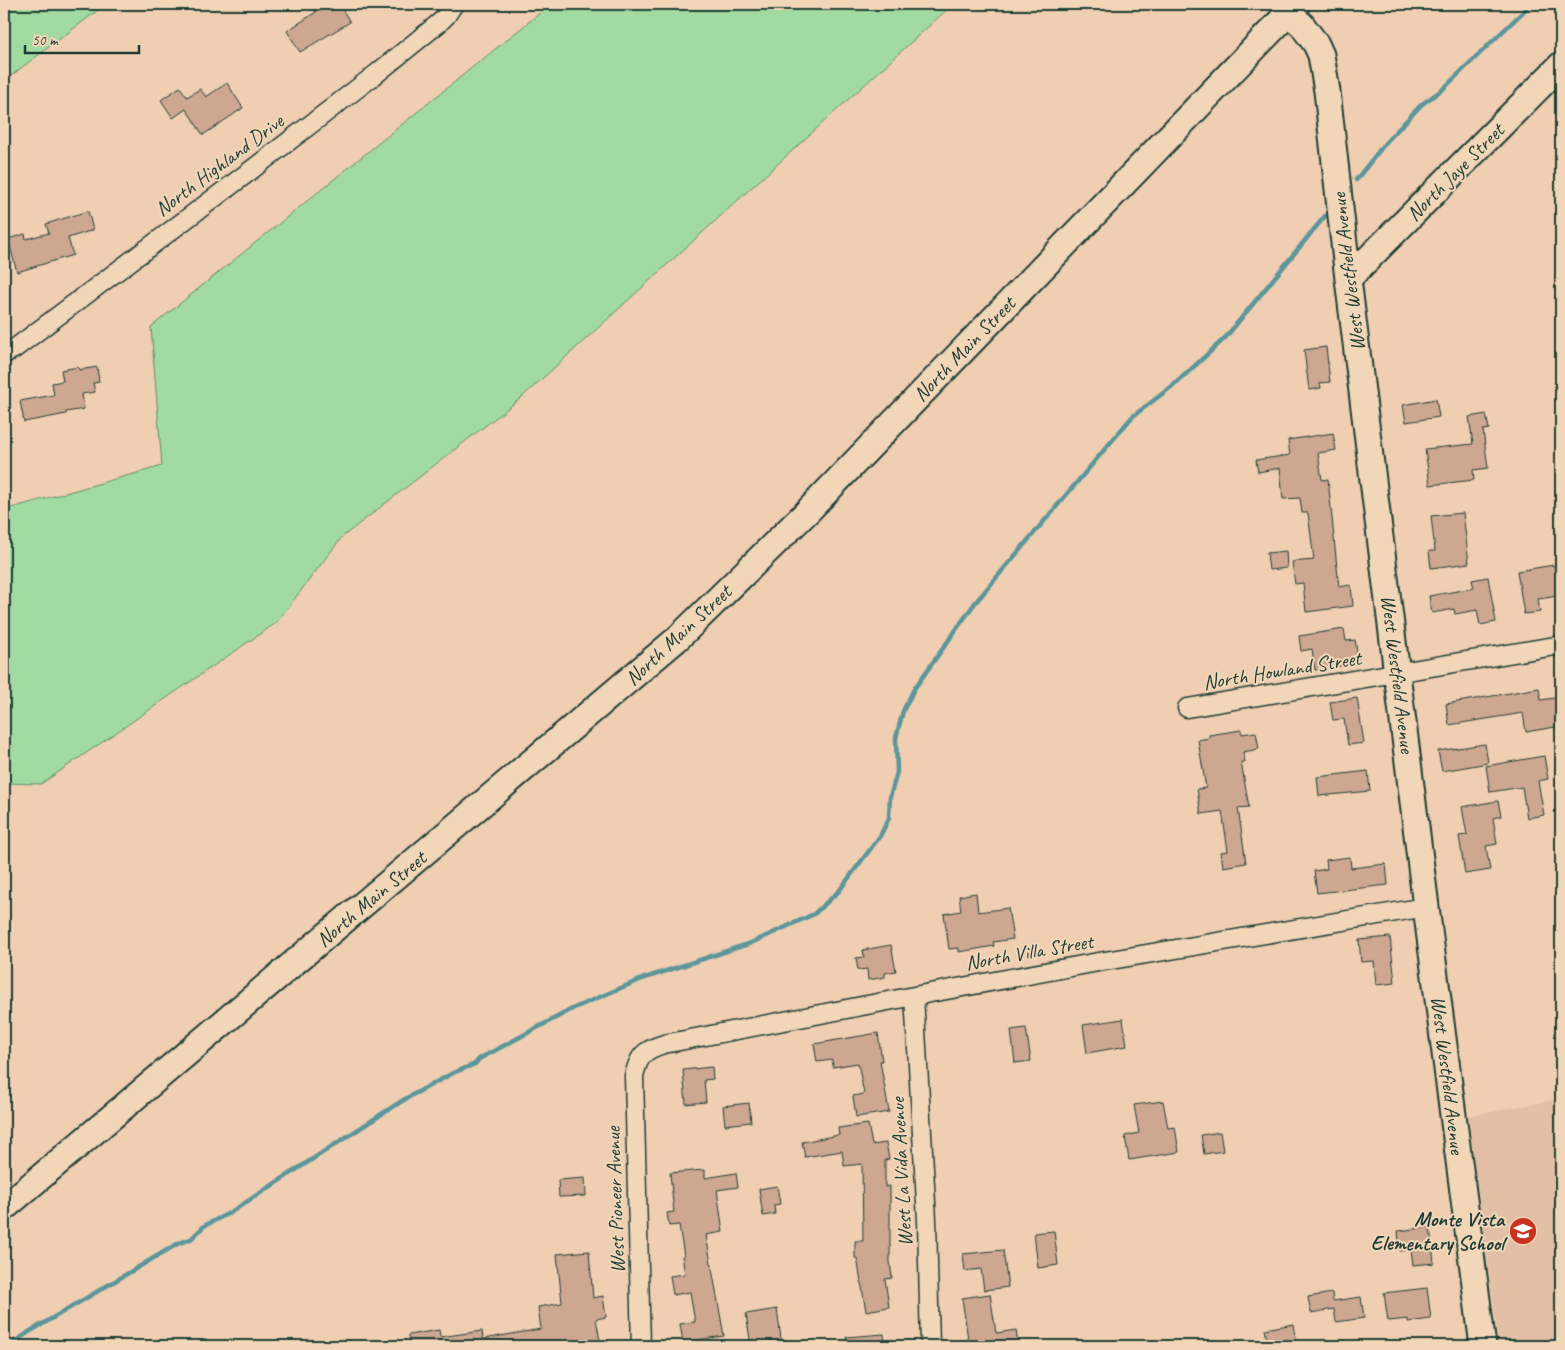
<svg xmlns="http://www.w3.org/2000/svg" width="1565" height="1350" font-family="Caveat,sans-serif">
  <style>
    .built { fill: #e2bfa5 }
    .green { fill: #a1dba1; stroke: #608c6a }
    .lines { fill: none; stroke-linecap: round; stroke-linejoin: round }
    .stream { stroke: #5b969b; stroke-width: 4.5 }
    .building { fill: #cea790; stroke: #1f3d34 }
    .street-casing { stroke: #1f3d34; stroke-width: 21 }
    .secondary-casing { stroke: #1f3d34; stroke-width: 29 }
    .street { stroke: #f1d6b8; stroke-width: 18 }
    .secondary { stroke: #f1d6b8; stroke-width: 25 }
    .labels { text-anchor: middle; dominant-baseline: central; stroke-width: 4; stroke-linejoin: round; paint-order: stroke }
    .street-label { font-size: 21px; fill: #1f3d34; stroke: #f1d6b8 }
    .poi-label { font-size: 21px; font-weight: bold; fill: #1f3d34; stroke: #f1d6b8; text-anchor: end }
  </style>
  <rect width="100%" height="100%" fill="#f0ceb1"/>
  <filter id="ink" filterUnits="userSpaceOnUse"><feTurbulence type="fractalNoise" baseFrequency=".02" numOctaves="2"/><feDisplacementMap in="SourceGraphic" scale="10" xChannelSelector="R" yChannelSelector="G"/><feConvolveMatrix kernelMatrix="1 2 1 2 8 2 1 2 1" color-interpolation-filters="sRGB"/></filter>
  <g filter="url(#ink)">
    <!-- built -->
    <path class="built" d="M1561,1099v247h-62l-31,-230z"/>
    <!-- green -->
    <path class="green" d="M4,4h102l-102,77z
      M551,4h402l-432,394 -179,139 -66,86 -235,161 -37,-1v-273l158,-44 -11,-139z"/>
    <g class="lines">
      <!-- stream -->
      <path class="stream" d="M1356,180l30,-38 36,-38 21,-15 88,-85
        M9,1346l20,-14 150,-89 12,-4 13,-13 27,-14 174,-113 48,-26 22,-9 4,-5 95,-51 68,-29 109,-36 63,-29 25,-23 41,-55 9,-18 1,-21 7,-25 -1,-34 7,-27 11,-22 61,-86 157,-186 43,-33 50,-46 100,-122"/>
    </g>
    <!-- building -->
    <path class="building" d="M311,4h28l11,18 -50,30 -13,-21 29,-19z
      M227,83l16,25 -40,27 -17,-26 -13,9 -12,-18 19,-13 7,10 13,-8 6,8z
      M88,211l5,19 -25,8 5,17 -56,17 -9,-33 17,-5 1,5 23,-6 -3,-9z
      M1326,347l4,35 -10,1 1,5 -12,2 -5,-40z
      M78,367l1,3 18,-3 2,15 -6,1 2,9 -13,2 2,15 -18,3v2l-42,8 -4,-21 34,-6 -2,-12 11,-2 -2,-11z
      M1436,399l3,18 -33,5 -3,-17z
      M1486,414l3,15 -6,1 5,38 -15,2 1,10 -44,5 -5,-36 48,-5 -4,-27z
      M1333,433l3,17 -18,3 4,27 6,-1 11,108 12,-2 2,21 -47,6 -3,-29 -8,1 -3,-22 22,-2 -6,-47h-6l-2,-15 -17,1 -3,-31 -22,4 -2,-12 34,-5 -2,-15z
      M1463,513l6,50 -38,5 -2,-17h6l-4,-35z
      M1286,551l1,17 -18,2 -2,-17z
      M1554,565l5,31 -21,3 2,13 -16,2 -7,-43z
      M1488,577l8,45 -16,3 -3,-15 -22,4 -1,-5 -22,4 -3,-17 45,-8 -2,-8z
      M1344,629l2,12 9,-1 4,23 -44,7 -3,-21 -11,2 -2,-15z
      M1539,688l2,12 20,-3v29l-35,6 -3,-19 -74,12 -3,-21z
      M1357,698l7,45 -16,2 -4,-26 -11,1 -3,-18z
      M1241,730l1,4 14,-2 3,17 -16,3 2,10h-4l8,45 -11,1 8,55 -23,4 -2,-15 7,-1 -6,-40 -21,3 -4,-25 9,-1 -8,-48 11,-2v-3z
      M1485,744l3,19 -46,8 -4,-20z
      M1544,756l4,23 -10,2 6,34 -17,3 -5,-31 -32,5 -4,-26z
      M1368,771l2,20 -51,5 -2,-19z
      M1498,801l3,15 -8,2 4,26 -11,2 4,24 -25,4 -6,-38 8,-1 -5,-28z
      M1350,857l1,11 35,-4 2,21 -71,8 -3,-22 13,-2 -1,-9z
      M976,893l2,19 30,-4 5,31 -20,3 1,4 -35,6v-4l-10,1 -5,-35 17,-3 -2,-15z
      M1390,937l5,46 -19,2 -2,-24 -13,1 -2,-22z
      M891,945l5,26 -11,2v4l-17,3 -1,-11 -9,1 -2,-12 8,-1 -1,-7z
      M1123,1019l4,27 -40,7 -4,-28z
      M1026,1028l5,33 -16,2 -4,-33z
      M878,1033l4,28h-2l9,51 -33,5 -3,-21 11,-2 -6,-31 -25,4 -1,-7 -15,2 -3,-18z
      M712,1067l1,12 -9,1 2,22 -20,2 -3,-34z
      M1163,1101l5,27 7,-1 4,25 -50,8 -4,-24 14,-3 -5,-28z
      M749,1103l2,19 -26,3 -2,-19z
      M868,1124l4,21 14,-2 3,16 -4,1v27l5,-1v76l2,16 -7,1 4,28 -23,4 -9,-53h-2v-17h8l-1,-77 -18,2 -2,-15 -37,6 -3,-15 37,-7 -1,-7z
      M1220,1132l3,19 -19,3 -3,-19z
      M705,1170v8l31,-5 2,14 -21,3 6,42 -17,3 18,101 -41,6 -3,-18 15,-2 -5,-30 -17,3 -3,-19 15,-2 -3,-18h2l-5,-31 -10,1 -2,-13 7,-1 -4,-39z
      M585,1178l1,18 -27,1 -1,-17z
      M777,1186l3,18 -6,1 1,9 -12,2 -4,-27z
      M1430,1227l4,36 -21,2 -2,-15 -11,1 -2,-20z
      M1054,1231l4,34 -20,3 -4,-35z
      M1003,1250l5,37 -24,3 -3,-21 -16,2 -2,-17z
      M589,1251l4,47 10,-2 3,21 -10,2 5,27h-191l-2,-11 31,-5 1,7 42,-6 1,8 58,-10 -3,-22 24,-4 -5,-49z
      M1427,1288l4,31 -23,3v-3l-20,2 -4,-28z
      M1332,1293l1,8 28,-4 3,21 -28,4 -2,-13 -23,4 -3,-16z
      M990,1294l6,39 20,-3 2,16h-49l-7,-48z
      M777,1309l5,37h-31l-5,-32z
      M1294,1324l3,19 -29,3 -3,-17z
      M884,1334l1,12h-38l-1,-9z"/>
    <g class="lines">
      <defs>
        <path id="street" d="M4,354l10,-5 236,-178 126,-97 63,-51 7,-7 8,-12
          M1187,708l374,-63
          M914,996l13,224 3,126
          M641,1346l-7,-270c5,-21 10,-26 30,-32l250,-48 179,-33 333,-56"/>
        <path id="secondary" d="M1288,13l14,12 14,19 5,11 6,36 21,188 78,628 57,439
          M1348,279l213,-214
          M4,1208l673,-569 130,-127 490,-508"/>
      </defs>
      <!-- street casing -->
      <use href="#street" class="street-casing"/>
      <!-- secondary casing -->
      <use href="#secondary" class="secondary-casing"/>
      <!-- street -->
      <use href="#street" class="street"/>
      <!-- secondary -->
      <use href="#secondary" class="secondary"/>
    </g>
  </g>
  <!-- icons -->
  <defs>
    <symbol id="school-disc" viewBox="-11 -11 22 22"><circle r="9.5" fill="#c8321e" stroke="#f1d6b8"/><path d="M0-5L7-2L0 1L-7-2ZM-4 1L0 2.5L4 1V4Q0 6-4 4Z" fill="#fff"/></symbol>
  </defs>
  <g fill-rule="evenodd">
    <use href="#school-disc" x="1507" y="1215" width="32" height="32"/>
  </g>
  <g class="labels">
    <!-- street labels -->
    <g class="street-label">
      <text transform="translate(219 165) rotate(-37)">North Highland Drive</text>
      <text transform="translate(1455 172) rotate(-45)">North Jaye Street</text>
      <text transform="translate(1348 272) rotate(-97)">West Westfield Avenue</text>
      <text transform="translate(964 349) rotate(-46)">North Main Street</text>
      <text transform="translate(678 635) rotate(-43)">North Main Street</text>
      <text transform="translate(1282 670) rotate(-9)">North Howland Street</text>
      <text transform="translate(1398 674) rotate(83)">West Westfield Avenue</text>
      <text transform="translate(371 899) rotate(-40)">North Main Street</text>
      <text transform="translate(1029 952) rotate(-10)">North Villa Street</text>
      <text transform="translate(1448 1075) rotate(83)">West Westfield Avenue</text>
      <text transform="translate(901 1172) rotate(-93)">West La Vida Avenue</text>
      <text transform="translate(615 1200) rotate(-92)">West Pioneer Avenue</text>
    </g>
    <!-- poi labels -->
    <g class="poi-label">
      <text x="1504" y="1219">Monte Vista<tspan x="1504" dy="24">Elementary School</tspan></text>
    </g>
  </g>
  <!-- margin -->
  <rect width="1565" height="1350" fill="none" stroke="#f1d6b8" stroke-width="20"/>
  <rect x="10" y="10" width="1545" height="1330" fill="none" stroke="#1f3d34" stroke-width="2" filter="url(#ink)"/>
  <!-- scale -->
  <path d="M25 45v8h114v-8" fill="none" stroke="#1f3d34" stroke-width="2.5"/>
  <text x="32" y="45" font-size="15" fill="#1f3d34" stroke="#f1d6b8" stroke-width="4" paint-order="stroke">50 m</text>
</svg>
